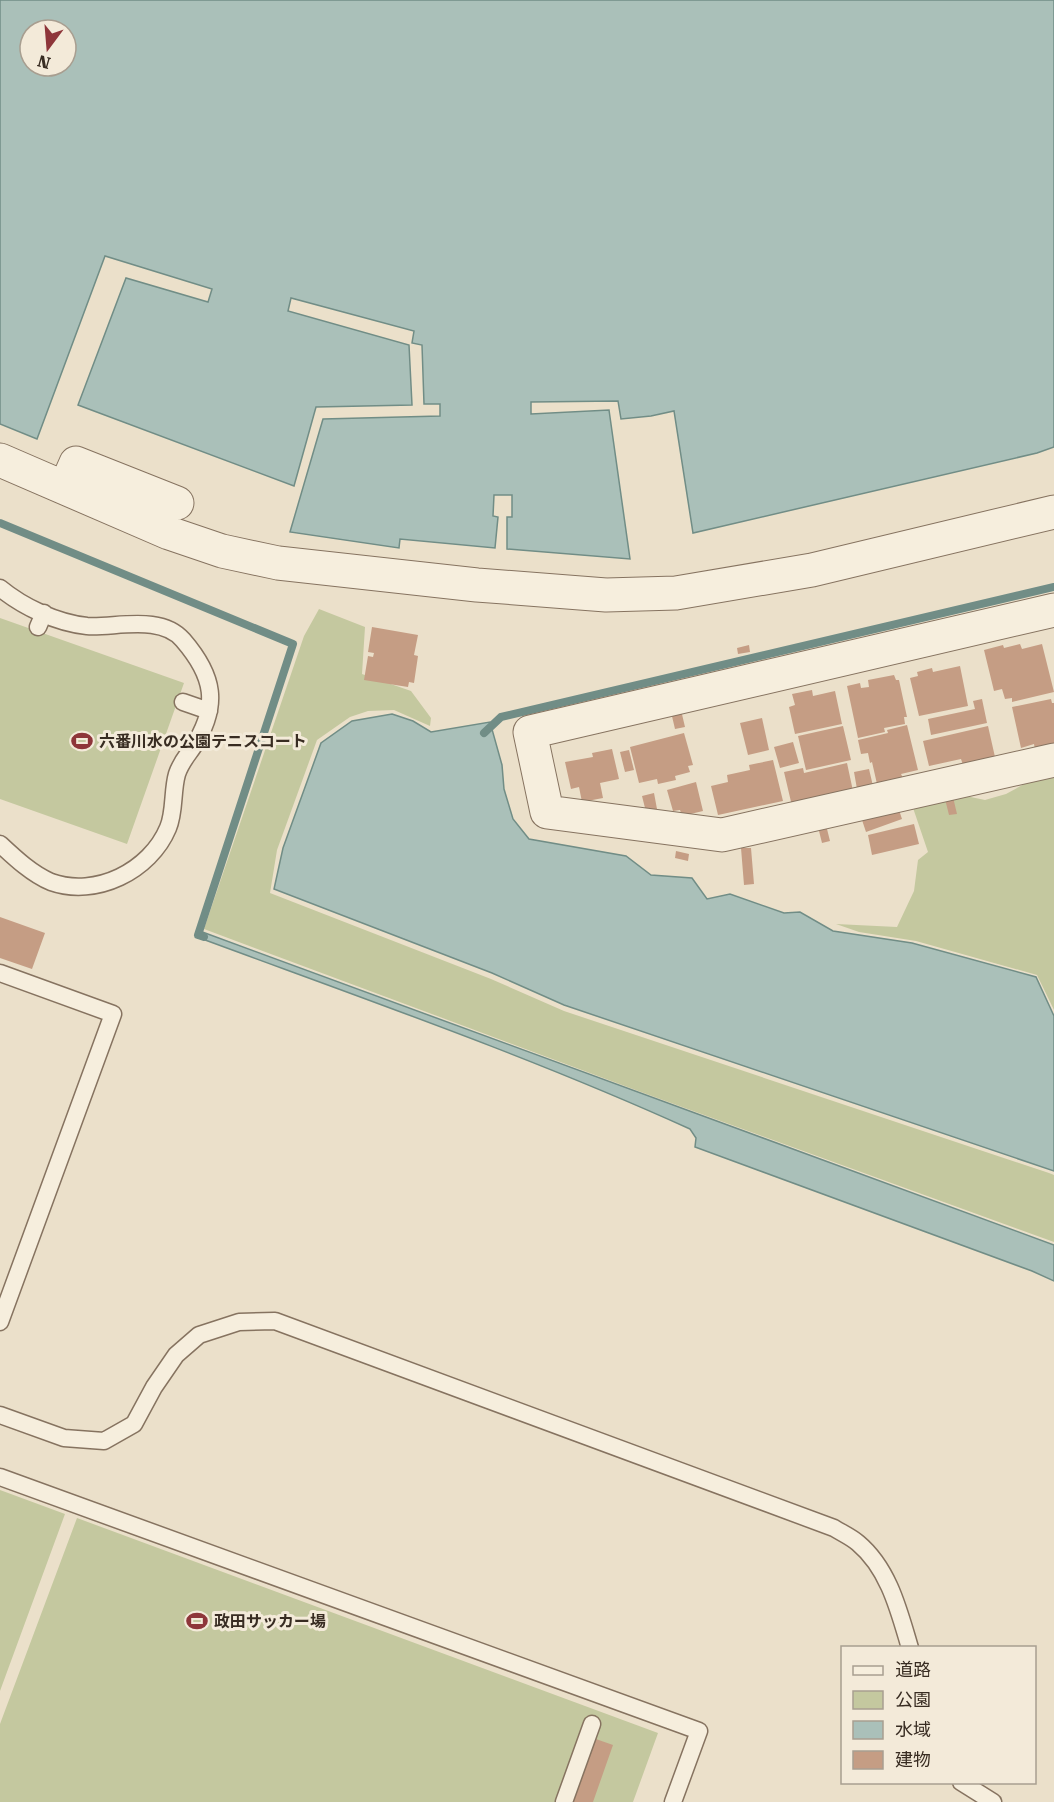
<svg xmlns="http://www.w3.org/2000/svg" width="1054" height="1802" font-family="'Roboto Serif','Noto Sans JP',serif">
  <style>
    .green { fill: #c4c89f }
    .water { fill: #aac0b9; stroke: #718d86; stroke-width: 1.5; fill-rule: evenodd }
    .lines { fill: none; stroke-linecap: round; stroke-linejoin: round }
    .stream { stroke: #718d86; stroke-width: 8 }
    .building { fill: #c59d84 }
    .lane-casing { stroke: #867360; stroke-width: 19 }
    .street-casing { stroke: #867360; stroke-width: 35 }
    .lane { stroke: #f6eedd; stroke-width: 16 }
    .street { stroke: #f6eedd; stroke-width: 33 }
    .labels { text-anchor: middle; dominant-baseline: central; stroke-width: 6; stroke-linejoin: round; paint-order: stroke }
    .poi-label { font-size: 16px; font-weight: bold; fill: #382c22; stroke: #f3ead9; text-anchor: start }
  </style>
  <rect width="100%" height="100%" fill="#ebe0ca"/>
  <!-- green -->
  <path class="green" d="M319,609l46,18 -3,47 49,17 20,27 -1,8 -36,-16 -26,1 -18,6 -33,23 -40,110 -7,43 221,86 73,32 485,162 5,2v67l-413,-150 -437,-163 100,-293z
    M0,618l184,65 -57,161 -127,-45z
    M1054,768v242l-17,-35 -121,-34 -57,-9 -23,-8 61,3 17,-36 4,-31 10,-8 -17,-50 55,-6 19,4 21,-6z
    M0,1490l65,24 -65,177z
    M77,1518l581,215 -25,69h-633v-78z"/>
  <!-- water -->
  <path class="water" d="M0,0h1054v447l-17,6 -344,80 -19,-122 -23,5 -30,3 -3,-18 -87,1v12l78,-4 21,149 -123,-10v-32h5v-22h-18l-1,21 5,1 -3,31 -95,-9 -1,9 -109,-16 33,-113 117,-3v-12h-16l-2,-59 -10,-2 2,-12 -123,-33 -3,13 121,34 3,60 -96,2 -22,79 -216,-81 48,-127 82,24 4,-13 -107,-33 -68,183 -37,-15zM30,30h36v36h-36z
    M392,714l21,7 18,11 59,-10 12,43 2,24 9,30 16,20 97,17 25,19 41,3 15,21 23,-5 54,19 16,-1 33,19 79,12 124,34 18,39v155l-490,-166 -72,-32 -218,-84 9,-41 38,-105 31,-22z
    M197,930l857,315v36l-22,-10 -337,-124 1,-9 -6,-9c-161,-73 -328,-131 -493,-192z"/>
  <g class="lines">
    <!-- stream -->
    <path class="stream" d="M0,523l293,121 -95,291 6,2
      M484,733l17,-16 553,-130"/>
  </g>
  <!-- building -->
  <path class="building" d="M372,627l46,8 -4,20 4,1 -4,27 -5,-1 -1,5 -44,-7 4,-24 5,1 1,-4 -6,-1z
    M1020,644l2,5 20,-5 12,48 -42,10v-4l-7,1 -3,-10 -8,2 -10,-41 19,-5 1,3z
    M749,645l1,7 -12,2 -1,-6z
    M960,666l8,40 -49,10 -9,-38 8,-2 -1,-4 15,-4 1,4z
    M894,675l2,5h3l8,37h-3l1,7 -21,4 1,4 -27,6 -11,-52 13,-3 1,5 8,-1 -1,-7z
    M812,690l1,6 22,-5 7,33 -47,10 -6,-27 6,-2 -3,-11z
    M982,699l5,24 -56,12 -3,-16 47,-10 -2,-8z
    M1051,699l1,4h2v43l-19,4 -1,-6 -13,4 -9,-41z
    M681,710l4,17 -10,2 -4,-17z
    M762,718l7,32 -21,5 -8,-32z
    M907,725l11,45 -17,4 2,4 -26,6 -5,-22 -2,1 -2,-10 -7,1 -3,-14 30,-7 -1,-3z
    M843,726l8,34 -45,10 -8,-34z
    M988,726l7,31 -32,8 -2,-6 -32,7 -6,-25z
    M684,733l9,32 -5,1 2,6 -15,4 1,4 -18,4 -1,-5 -18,4 -9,-36z
    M793,742l6,21 -19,5 -6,-21z
    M612,749l7,30 -19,4 3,15 -21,4 -3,-15 -8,2 -6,-27 28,-5 -1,-4z
    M629,750l5,20 -9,2 -5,-20z
    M773,760l10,41 -65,14 -7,-29 17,-4 -1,-7 23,-5 -1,-5z
    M847,763l6,28 -61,15 -8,-34 19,-4 1,5z
    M869,769l4,17 -16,3 -3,-17z
    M696,782l7,29 -21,5 -2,-6 -7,1 -6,-21z
    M654,793l3,16 -11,3 -4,-16z
    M953,797l4,17 -8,1 -4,-16z
    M898,807l4,12 -36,13 -4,-12z
    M914,824l5,20 -47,11 -4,-20z
    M826,825l4,16 -8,2 -4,-16z
    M741,848h10l3,36 -10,1z
    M676,851l13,3 -1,7 -13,-3z
    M0,917l45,16 -13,36 -32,-11z
    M593,1738l20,7 -20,57h-23z"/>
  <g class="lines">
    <defs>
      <path id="lane" d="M0,588c23,19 57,35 87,38 28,2 74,-12 96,14 31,36 37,65 10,107 -6,9 -12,15 -16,27 -5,17 -2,38 -9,54 -18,43 -72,70 -117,54 -19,-8 -36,-24 -51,-38
        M38,627l6,-14
        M183,702l26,9
        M0,973l113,41 -113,308
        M0,1415l64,23 40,3 30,-17 20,-37 22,-32 23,-20 40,-13 36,-1 559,207c8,5 17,9 24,15 31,26 41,68 52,105
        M0,1477l699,254 -26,71
        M961,1782l32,20
        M564,1802l28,-78"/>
      <path id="street" d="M0,460l169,73 53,18 56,12 199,22 129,10 70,-2 136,-23 242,-58
        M65,488l11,-25 101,40
        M1054,610l-524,122 17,80 175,23 332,-75"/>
    </defs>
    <!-- lane casing -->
    <use href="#lane" class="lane-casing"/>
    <!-- street casing -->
    <use href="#street" class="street-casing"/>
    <!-- lane -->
    <use href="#lane" class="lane"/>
    <!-- street -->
    <use href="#street" class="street"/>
  </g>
  <!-- icons -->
  <defs>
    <symbol id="stadium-bare" viewBox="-9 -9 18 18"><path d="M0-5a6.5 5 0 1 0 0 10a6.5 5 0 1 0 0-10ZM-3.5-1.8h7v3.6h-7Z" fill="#8e363a" stroke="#f3ead9" stroke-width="2.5" paint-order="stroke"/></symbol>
  </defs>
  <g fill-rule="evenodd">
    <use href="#stadium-bare" x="67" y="726" width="30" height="30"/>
    <use href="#stadium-bare" x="182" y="1606" width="30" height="30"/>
  </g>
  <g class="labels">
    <!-- poi labels -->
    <g class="poi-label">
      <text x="99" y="741">六番川水の公園テニスコート</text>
      <text x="214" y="1621">政田サッカー場</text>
    </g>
  </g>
  <!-- legend -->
  <rect x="841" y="1646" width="195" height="138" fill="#f3ead9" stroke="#a89e90" stroke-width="1.5"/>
  <rect x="853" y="1666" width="30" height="9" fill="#f6eedd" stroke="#a89e90" stroke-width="1.5"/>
  <text x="895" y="1676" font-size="18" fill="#382c22">道路</text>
  <rect x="853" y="1691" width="30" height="18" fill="#c4c89f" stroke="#a89e90" stroke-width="1.5"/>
  <text x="895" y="1706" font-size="18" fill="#382c22">公園</text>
  <rect x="853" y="1721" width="30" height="18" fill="#aac0b9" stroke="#a89e90" stroke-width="1.5"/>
  <text x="895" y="1736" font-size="18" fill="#382c22">水域</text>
  <rect x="853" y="1751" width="30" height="18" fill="#c59d84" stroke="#a89e90" stroke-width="1.5"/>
  <text x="895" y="1766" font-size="18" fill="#382c22">建物</text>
  <!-- north arrow -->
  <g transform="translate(48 48) rotate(196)"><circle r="28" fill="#f3ead9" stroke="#a89e90" stroke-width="1.5"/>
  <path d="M0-4.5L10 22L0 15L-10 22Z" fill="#8e363a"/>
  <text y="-9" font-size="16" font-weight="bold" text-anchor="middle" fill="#382c22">N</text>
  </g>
</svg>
